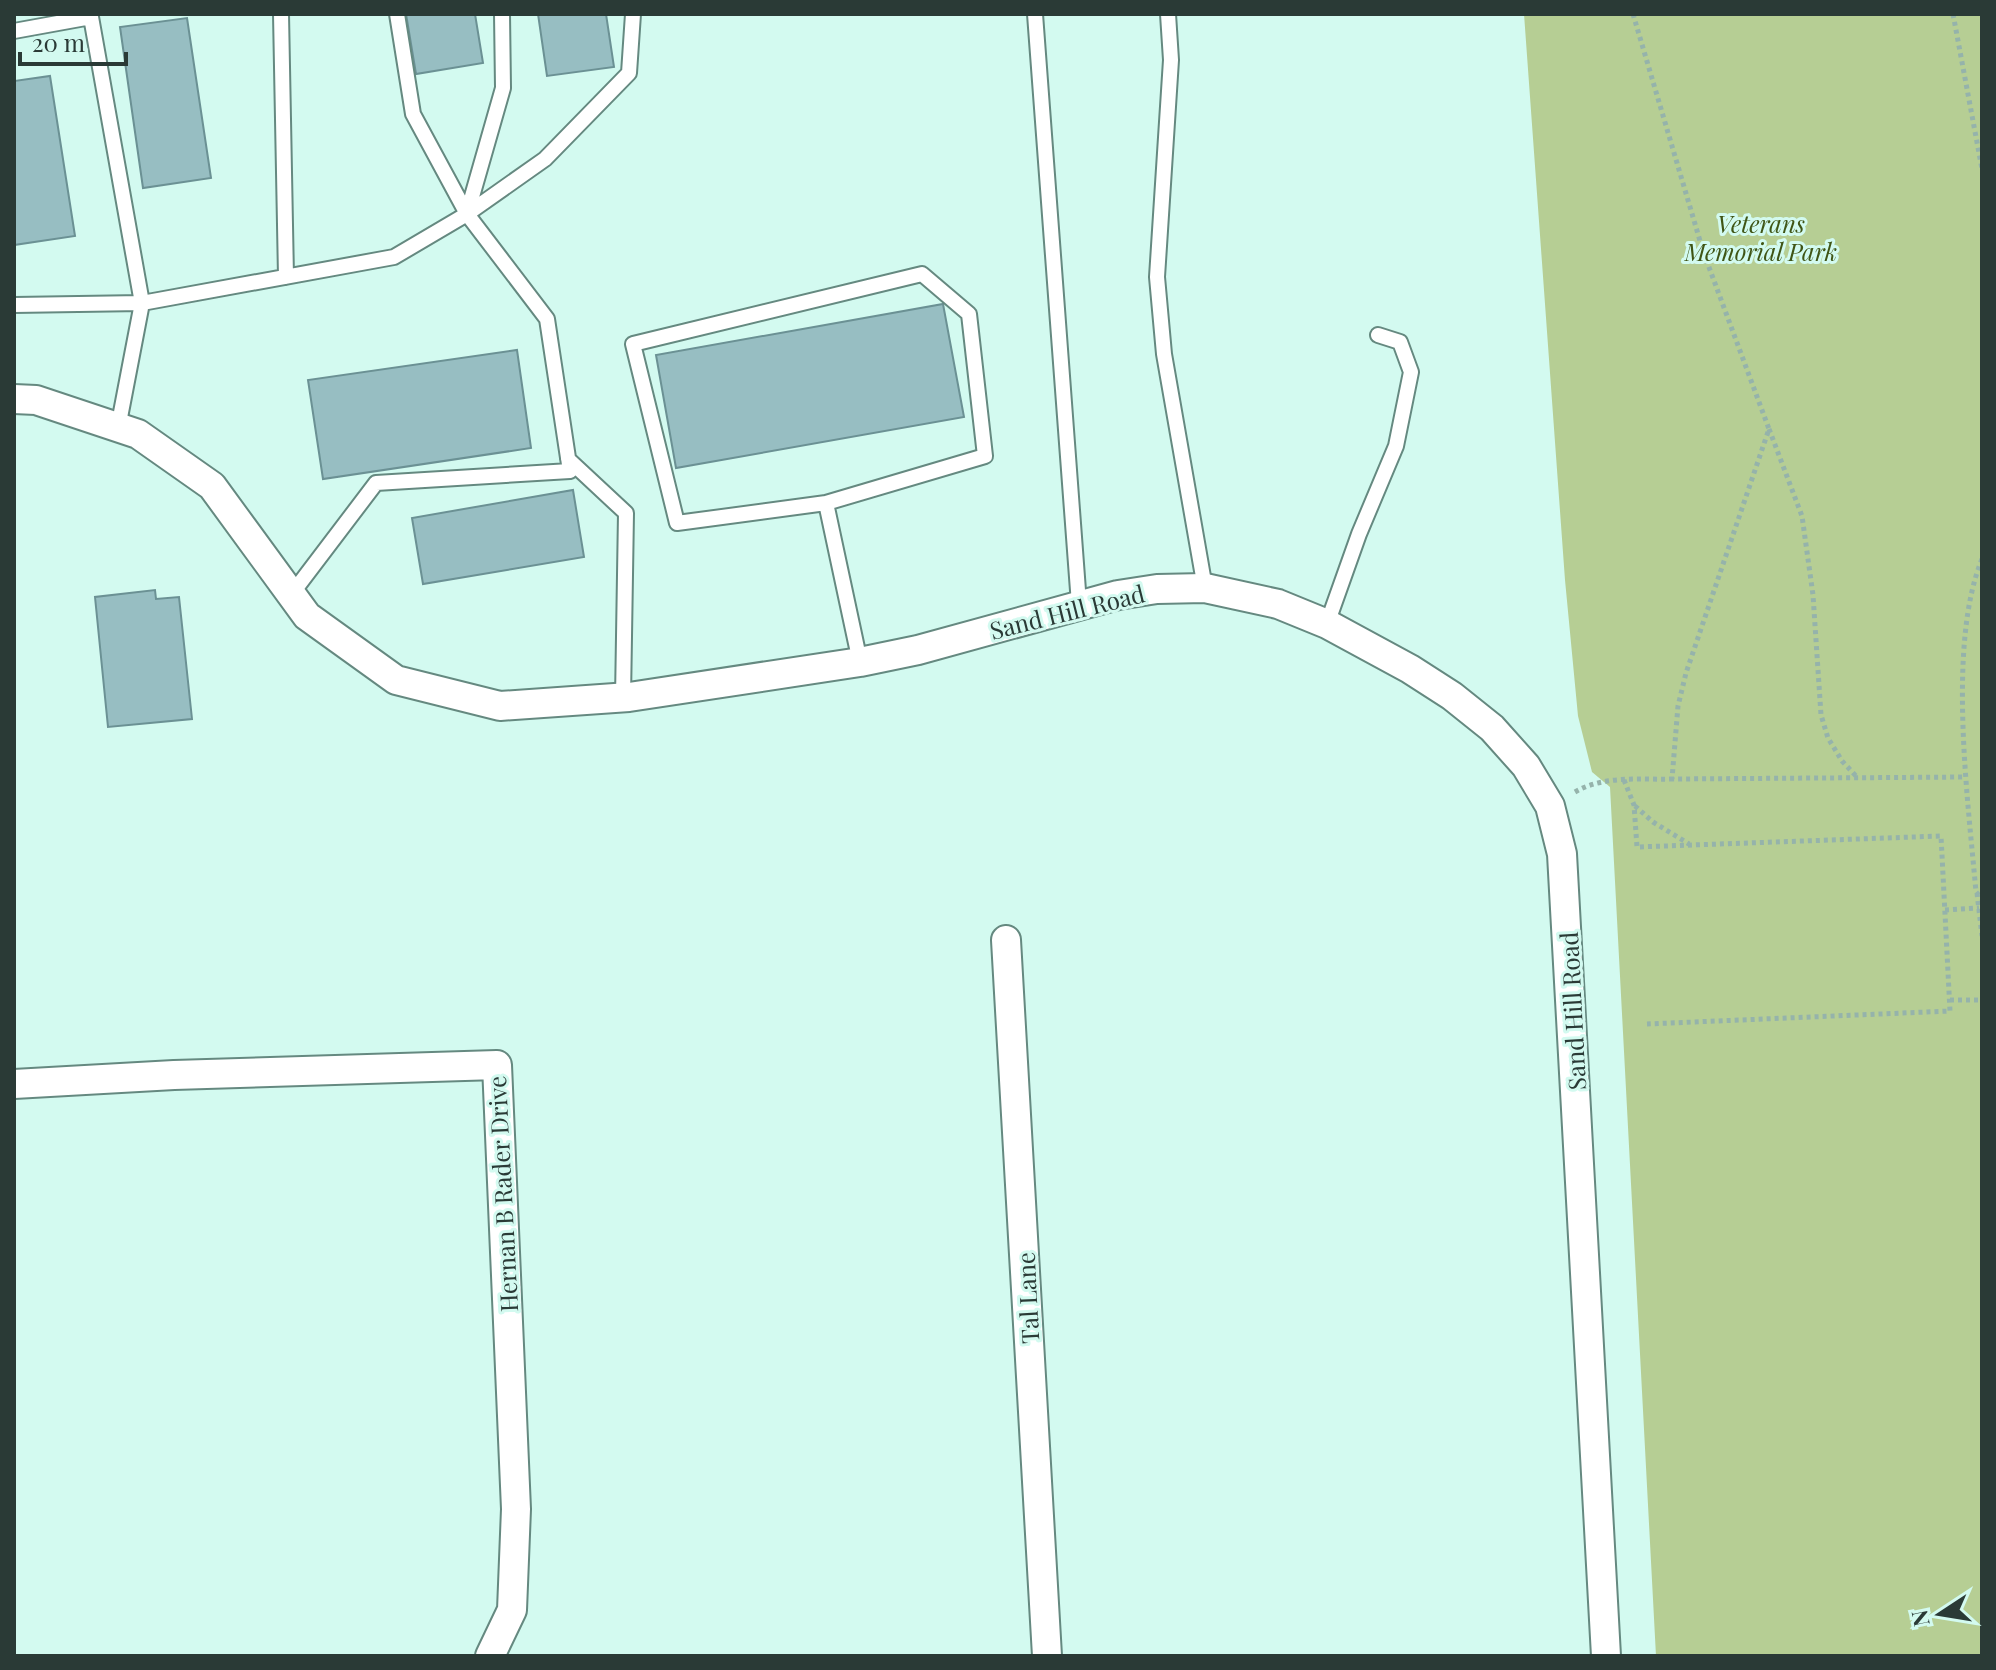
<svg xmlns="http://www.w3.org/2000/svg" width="1996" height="1670" font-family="'Playfair Display',serif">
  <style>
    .green { fill: #b6ce94 }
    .building { fill: #97bec2; stroke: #6b9194; stroke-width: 2 }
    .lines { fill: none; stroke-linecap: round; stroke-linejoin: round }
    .service-casing { stroke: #658980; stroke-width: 18 }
    .minor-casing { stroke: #658980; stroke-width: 32 }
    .path { stroke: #95b3ab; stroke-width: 5; stroke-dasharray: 4 4; stroke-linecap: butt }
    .service { stroke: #fff; stroke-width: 14 }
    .minor { stroke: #fff; stroke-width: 28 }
    .labels { text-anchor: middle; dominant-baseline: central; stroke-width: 6; stroke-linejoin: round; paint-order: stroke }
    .park-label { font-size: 24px; font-style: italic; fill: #3f5515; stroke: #d3faf0 }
    .street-label { font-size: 24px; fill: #2a3a36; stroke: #d3faf0 }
  </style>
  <rect width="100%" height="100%" fill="#d3faf0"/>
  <!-- green -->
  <path class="green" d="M1524,14h458v1642h-326l-46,-869 -18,-15 -14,-56 -13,-136z"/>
  <!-- building -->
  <path class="building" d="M406,14h69l8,49 -67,11z
    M538,14h68l8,53 -67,9z
    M187,18l24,160 -68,10 -23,-161z
    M50,76l25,160 -61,9v-164z
    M943,304l21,113 -288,51 -20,-113z
    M517,350l14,98 -208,31 -15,-99z
    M573,490l11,67 -161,27 -11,-66z
    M155,590l1,9 23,-2 13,122 -84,8 -13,-130z"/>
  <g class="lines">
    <defs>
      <path id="service" d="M281,14l5,263
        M397,14l16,100 54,100
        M1035,14l44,590
        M1168,14l3,46 -14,217 7,77 41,234
        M14,31l77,-14 51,286 -24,125
        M467,214l78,-55 84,-86 4,-59
        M467,214l36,-126 -1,-74
        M14,305l128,-2 252,-46 73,-43 80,105 23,152 -194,12 -85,112
        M568,459l58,54 -3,185
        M826,503l159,-47 -16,-142 -47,-40 -289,70 44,179 149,-20 34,159
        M1327,624l32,-90 37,-88 15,-74 -11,-30 -22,-7"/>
      <path id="minor" d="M14,399l22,1 102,34 74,52 95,130 89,64 104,26 129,-9 231,-35 58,-12 200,-55 39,-6 48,-1 73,16 49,20 83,45 42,27 40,32 34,38 24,40 12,48 44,802
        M1006,940l41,716
        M14,1084l160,-9 323,-10 19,444 -4,101 -22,46"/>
    </defs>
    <!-- service casing -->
    <use href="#service" class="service-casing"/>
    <!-- minor casing -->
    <use href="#minor" class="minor-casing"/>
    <!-- path -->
    <path class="path" d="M1633,14l70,237 66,178 -83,244 -8,33 -6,73 294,-2
      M1953,14l29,155
      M1769,429l33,87 11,79 8,120 7,23 14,23 14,15
      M1982,559c-35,85 -14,241 -6,333l6,7
      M1624,780l10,25 3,42 304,-11 9,175 -303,13
      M1575,792c29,-17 65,-12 97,-13
      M1635,806l18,16 36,22
      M1977,893l5,43
      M1945,910l34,-2
      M1950,1000h32"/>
    <!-- service -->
    <use href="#service" class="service"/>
    <!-- minor -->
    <use href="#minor" class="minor"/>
  </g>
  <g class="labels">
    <!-- park labels -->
    <g class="park-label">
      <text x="1761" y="223">Veterans<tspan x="1761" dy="28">Memorial Park</tspan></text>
    </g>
    <!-- street labels -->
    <g class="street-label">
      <text transform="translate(1067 611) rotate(-14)">Sand Hill Road</text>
      <text transform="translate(1572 1011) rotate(-93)">Sand Hill Road</text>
      <text transform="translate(502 1194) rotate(-93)">Hernan B Rader Drive</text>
      <text transform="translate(1027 1298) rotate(-93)">Tal Lane</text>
    </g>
  </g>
  <!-- border -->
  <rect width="1996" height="1670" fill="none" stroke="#2a3a36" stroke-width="32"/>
  <!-- north arrow -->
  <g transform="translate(1940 1614) rotate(258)" stroke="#d3faf0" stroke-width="6" paint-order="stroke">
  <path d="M0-6L14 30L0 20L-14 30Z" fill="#2a3a36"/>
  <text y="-12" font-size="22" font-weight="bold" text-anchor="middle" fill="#2a3a36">N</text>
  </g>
  <!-- scale -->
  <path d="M20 52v12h106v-12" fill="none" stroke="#2a3a36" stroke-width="4"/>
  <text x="32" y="52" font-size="24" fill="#2a3a36" stroke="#d3faf0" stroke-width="6" paint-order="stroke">20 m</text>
</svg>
